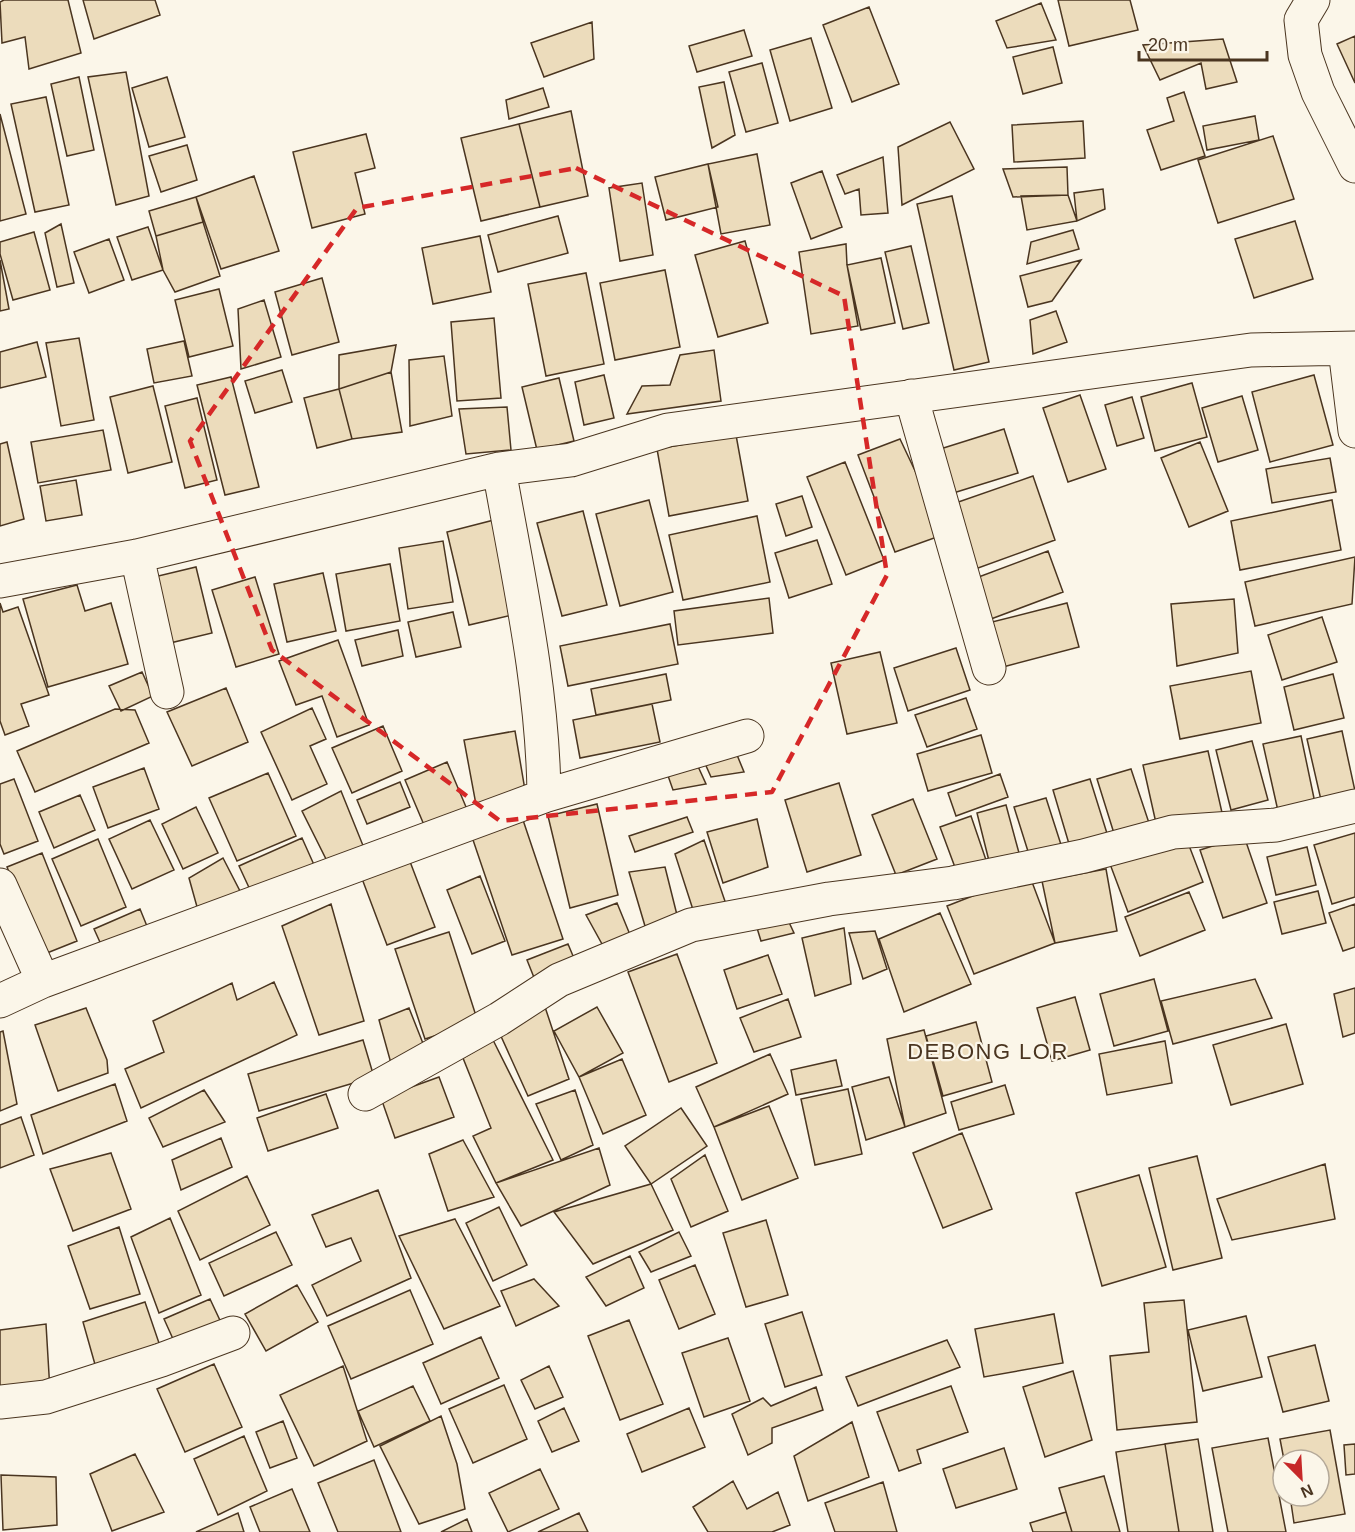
<svg xmlns="http://www.w3.org/2000/svg" width="1355" height="1532" font-family="Arial,sans-serif">
  <style>
    .building { fill: #ecdcbc; stroke: #4a3520; stroke-width: 1.5 }
    .lines { fill: none; stroke-linecap: round; stroke-linejoin: round }
    .street-casing { stroke: #4a3520; stroke-width: 35 }
    .street { stroke: #fbf6e9; stroke-width: 33 }
    .marked { fill: none; stroke: #d62828; stroke-width: 4.5; stroke-dasharray: 12 8; stroke-linejoin: round }
    .labels { text-anchor: middle; dominant-baseline: central; stroke-width: 4.5; stroke-linejoin: round; paint-order: stroke }
    .quarter-label { font-size: 22px; letter-spacing: 1.5px; fill: #4a3520; stroke: #fbf6e9 }
  </style>
  <rect width="100%" height="100%" fill="#fbf6e9"/>
  <!-- building -->
  <path class="building" d="M4,0h64l13,53 -52,16 -4,-32 -23,6 -2,-41z
    M83,0h72l5,15 -66,24z
    M1058,0h72l8,30 -69,16z
    M1041,3l15,37 -49,8 -11,-27z
    M869,7l30,77 -47,18 -29,-77z
    M592,22l2,37 -50,18 -13,-34z
    M744,30l8,26 -55,16 -8,-26z
    M1355,36v47l-18,-39z
    M811,38l21,70 -42,13 -20,-71z
    M1223,39l14,43 -31,7 -5,-26 -41,17 -17,-35z
    M1053,47l9,36 -39,11 -10,-37z
    M762,63l16,60 -32,9 -17,-60z
    M126,72l23,124 -33,9 -28,-128z
    M79,77l15,73 -27,6 -16,-72z
    M167,77l18,60 -36,10 -17,-59z
    M724,82l11,53 -23,13 -13,-61z
    M543,88l6,19 -40,12 -3,-19z
    M1184,92l21,64 -44,14 -14,-40 27,-9 -7,-23z
    M46,97l23,108 -34,7 -24,-108z
    M571,111l17,85 -48,11 -21,-83z
    M0,114l26,100 -26,7z
    M1255,116l4,24 -52,10 -4,-24z
    M1083,121l2,37 -71,4 -2,-37z
    M950,122l24,47 -72,36 -4,-58z
    M519,124l21,83 -59,14 -20,-83z
    M366,134l9,34 -20,5 10,41 -53,14 -19,-76z
    M1273,136l21,63 -76,24 -20,-63z
    M187,145l10,35 -36,12 -12,-36z
    M757,154l13,71 -49,9 -13,-70z
    M883,157l5,56 -27,2 -2,-26 -14,5 -8,-19z
    M708,164l10,43 -52,13 -11,-43z
    M1067,167l1,28 -55,2 -10,-28z
    M822,171l20,56 -31,12 -20,-56z
    M254,176l25,75 -58,18 -25,-72z
    M642,183l11,72 -33,6 -11,-73z
    M1103,189l2,20 -28,12 -3,-28z
    M1068,195l9,26 -50,9 -6,-34z
    M952,196l37,166 -35,8 -37,-166z
    M196,197l7,25 -47,14 -7,-25z
    M558,216l10,37 -70,19 -10,-37z
    M1295,221l18,58 -59,19 -19,-59z
    M203,222l17,54 -45,16 -12,-22 -7,-34z
    M61,224l13,59 -17,4 -12,-54z
    M148,227l15,43 -31,10 -15,-43z
    M1073,230l6,19 -52,15 4,-22z
    M34,232l16,58 -37,10 -13,-46v-12z
    M480,236l11,56 -58,12 -11,-56z
    M109,239l15,41 -35,13 -15,-41z
    M745,241l23,82 -50,14 -23,-82z
    M846,244l1,21 11,61 -47,8 -12,-82z
    M911,246l18,77 -26,6 -18,-77z
    M881,258l14,65 -34,7 -14,-65z
    M0,260l9,49 -9,2z
    M1081,260l-29,41 -24,6 -8,-31z
    M665,270l15,77 -65,13 -15,-77z
    M586,273l18,91 -58,12 -18,-92z
    M322,278l17,64 -47,13 -17,-63z
    M219,289l14,57 -44,11 -14,-57z
    M264,300l17,57 -40,12 -3,-60z
    M1056,311l11,31 -34,12 -3,-34z
    M494,318l7,80 -44,3 -6,-79z
    M79,338l15,82 -33,6 -15,-83z
    M184,341l8,35 -38,7 -7,-34z
    M37,342l9,35 -46,11v-36z
    M396,345l-5,27 -52,17v-34z
    M714,350l7,51 -94,13 15,-28 28,-1 10,-30z
    M444,356l8,60 -42,10 -1,-66z
    M282,370l10,32 -37,11 -10,-32z
    M391,372l11,60 -50,7 -13,-50z
    M604,375l10,43 -30,7 -9,-43z
    M1314,375l19,70 -63,17 -18,-70z
    M231,377l28,110 -34,8 -28,-110z
    M559,378l15,63 -37,9 -15,-63z
    M1192,383l15,54 -52,14 -14,-54z
    M153,386l19,76 -44,11 -18,-76z
    M339,389l13,50 -35,9 -13,-50z
    M1080,395l26,74 -38,13 -25,-74z
    M1242,396l16,54 -40,12 -16,-54z
    M1132,397l12,41 -27,8 -12,-41z
    M197,398l20,82 -32,8 -20,-82z
    M507,407l4,43 -45,4 -7,-45z
    M1004,429l14,44 -68,21 -13,-44z
    M103,430l8,40 -73,13 -7,-41z
    M736,435l12,66 -79,15 -12,-67z
    M900,439l35,74 2,24 -42,15 -37,-97z
    M7,442l17,77 -24,7v-82z
    M1200,442l28,69 -39,16 -28,-69z
    M1330,458l6,34 -64,11 -6,-34z
    M845,462l39,98 -38,15 -39,-98z
    M1033,476l22,64 -88,32 -23,-65z
    M76,480l6,35 -36,6 -6,-35z
    M802,496l10,31 -26,9 -10,-32z
    M649,500l24,92 -53,14 -24,-92z
    M1332,500l9,50 -101,20 -9,-49z
    M583,511l24,94 -45,11 -25,-93z
    M757,516l13,66 -87,18 -14,-65z
    M494,520l22,94 -47,11 -22,-93z
    M817,540l15,44 -43,14 -14,-45z
    M443,541l10,61 -45,7 -9,-61z
    M1048,551l15,41 -80,30 -15,-41z
    M1355,557l-3,47 -97,22 -10,-44z
    M390,564l10,57 -54,10 -10,-57z
    M196,567l16,66 -42,10 -16,-66z
    M323,573l13,58 -49,11 -13,-58z
    M255,577l24,77 -43,13 -24,-77z
    M77,585l8,26 26,-8 17,61 -80,23 -25,-88z
    M769,598l4,35 -95,12 -4,-34z
    M1234,599l4,54 -61,13 -6,-62z
    M0,603l3,9 15,-5 31,88 -28,9 8,22 -24,9 -5,-14z
    M1067,603l12,44 -80,21 -11,-45z
    M453,612l8,35 -45,10 -8,-35z
    M1322,617l15,45 -55,18 -14,-45z
    M670,624l8,40 -110,22 -8,-40z
    M398,630l5,26 -41,10 -7,-26z
    M338,640l31,85 -32,12 -15,-41 -26,9 -17,-44z
    M956,648l14,42 -62,21 -14,-43z
    M880,652l17,71 -50,11 -16,-71z
    M1251,671l10,52 -81,16 -10,-53z
    M142,672l11,24 -32,15 -12,-25z
    M666,674l5,26 -75,15 -5,-26z
    M1333,674l11,44 -50,12 -10,-43z
    M226,688l22,54 -56,24 -25,-54z
    M966,698l11,31 -50,18 -12,-32z
    M652,704l8,38 -80,16 -7,-38z
    M312,708l14,31 -16,7 17,38 -35,16 -31,-68z
    M115,709l20,1 14,33 -114,49 -18,-41z
    M383,726l19,45 -50,22 -20,-45z
    M515,731l10,59 -48,20 -13,-70z
    M1342,731l13,60 -34,9 -14,-61z
    M981,735l11,38 -64,18 -11,-37z
    M1301,736l14,67 -37,8 -15,-67z
    M1252,741l16,59 -37,10 -15,-60z
    M735,750l9,22 -33,5 -8,-18z
    M1208,751l15,66 -65,15 -15,-67z
    M447,762l22,52 -42,18 -22,-52z
    M696,762l10,22 -33,6 -7,-20z
    M144,768l15,41 -51,19 -15,-41z
    M1131,769l21,63 -35,11 -20,-64z
    M268,773l28,63 -59,25 -28,-63z
    M1000,774l8,23 -52,19 -8,-23z
    M14,779l24,62 -34,13 -4,-10v-60z
    M1090,779l20,64 -38,11 -19,-64z
    M400,782l10,25 -43,17 -10,-24z
    M839,783l22,72 -54,17 -22,-72z
    M341,791l23,57 -36,15 -26,-52z
    M80,795l15,35 -41,18 -15,-36z
    M1046,798l18,56 -32,10 -18,-57z
    M913,799l24,60 -41,16 -24,-60z
    M597,804l21,91 -48,13 -22,-92z
    M1006,805l13,48 -30,8 -12,-48z
    M196,807l22,46 -35,16 -21,-45z
    M971,816l15,44 -30,10 -16,-43z
    M522,817l41,122 -51,16 -41,-121z
    M687,817l6,15 -58,20 -6,-16z
    M757,819l11,48 -45,16 -16,-51z
    M150,820l24,50 -42,19 -23,-50z
    M1355,833v64l-23,7 -18,-59z
    M1185,835l18,47 -75,30 -18,-48z
    M1244,836l23,67 -44,15 -23,-68z
    M302,838l13,29 -63,27 -13,-28z
    M98,839l28,68 -45,19 -29,-67z
    M704,840l24,70 -32,9 -21,-65z
    M1307,847l9,38 -40,10 -9,-38z
    M42,853l35,88 -35,14 -35,-88z
    M223,858l19,37 -43,19 -10,-36z
    M409,859l26,68 -48,18 -26,-69z
    M665,867l13,52 -33,7 -16,-54z
    M1106,869l11,62 -62,12 -13,-62z
    M1029,874l26,69 -81,31 -27,-68z
    M480,876l25,65 -33,13 -25,-64z
    M1318,891l8,32 -44,11 -8,-32z
    M1189,892l16,38 -65,26 -15,-39z
    M617,903l16,39 -26,11 -21,-38z
    M331,904l33,117 -45,14 -37,-109z
    M1355,904v43l-12,4 -14,-38z
    M140,909l9,22 -45,20 -10,-22z
    M940,913l31,71 -67,28 -25,-73z
    M787,918l7,15 -33,8 -4,-13z
    M844,928l7,56 -36,12 -13,-58z
    M875,931l12,38 -24,10 -14,-46z
    M449,932l29,90 -53,17 -30,-90z
    M568,944l8,19 -41,17 -8,-20z
    M677,954l40,109 -48,19 -41,-110z
    M768,955l14,39 -45,15 -13,-39z
    M1154,979l14,52 -54,15 -14,-52z
    M1255,979l17,39 -99,26 -12,-43z
    M274,982l23,53 -156,73 -16,-39 39,-17 -11,-31 79,-38 5,17z
    M1355,988v45l-12,4 -9,-43z
    M1075,997l15,53 -38,11 -15,-53z
    M788,999l13,38 -47,15 -14,-34z
    M545,1007l24,72 -41,17 -28,-62z
    M597,1007l26,46 -44,24 -25,-46z
    M86,1008l21,52 1,13 -50,18 -23,-66z
    M409,1008l17,43 -34,16 -13,-47z
    M976,1022l16,60 -49,14 -17,-60z
    M1286,1024l17,60 -72,21 -18,-60z
    M924,1030l22,83 -41,14 -18,-88z
    M3,1031l14,73 -17,7v-79z
    M363,1040l11,37 -115,34 -11,-37z
    M493,1040l60,120 -57,23 -23,-47 18,-8 -28,-70z
    M1165,1041l7,42 -65,12 -8,-41z
    M770,1054l18,40 -74,33 -18,-40z
    M622,1059l24,56 -43,19 -24,-57z
    M836,1060l6,26 -46,9 -5,-25z
    M439,1077l15,40 -59,21 -14,-40z
    M889,1077l16,50 -39,13 -14,-53z
    M115,1084l12,37 -84,33 -12,-39z
    M1005,1085l9,29 -55,16 -8,-28z
    M848,1089l14,65 -47,11 -14,-66z
    M204,1090l21,32 -62,25 -14,-29z
    M575,1090l18,55 -32,15 -25,-56z
    M326,1094l12,34 -70,23 -11,-33z
    M769,1106l29,72 -56,22 -28,-73z
    M681,1108l26,38 -56,38 -26,-38z
    M21,1117l13,38 -34,13v-43z
    M962,1133l30,76 -49,19 -30,-75z
    M221,1138l11,29 -51,23 -9,-30z
    M463,1140l31,57 -46,14 -19,-57z
    M599,1148l11,37 -89,41 -25,-43z
    M111,1153l20,56 -58,22 -23,-62z
    M705,1155l23,56 -37,16 -20,-48z
    M1197,1156l25,102 -49,12 -24,-102z
    M1325,1164l10,55 -103,21 -15,-41z
    M1139,1175l27,92 -64,19 -26,-93z
    M247,1176l23,49 -70,35 -22,-49z
    M651,1184l22,46 -80,34 -39,-52z
    M378,1190l33,88 -84,38 -15,-31 49,-24 -10,-23 -25,9 -14,-32z
    M499,1207l28,58 -34,16 -27,-58z
    M170,1218l31,77 -42,18 -28,-76z
    M455,1219l45,87 -56,23 -45,-93z
    M766,1220l22,75 -42,12 -23,-74z
    M119,1227l21,67 -50,15 -22,-63z
    M276,1232l16,33 -68,31 -15,-33z
    M679,1232l12,24 -40,16 -12,-20z
    M630,1256l14,32 -38,18 -20,-29z
    M695,1265l20,49 -36,15 -20,-49z
    M534,1279l25,27 -43,20 -15,-35z
    M297,1285l21,37 -52,29 -21,-37z
    M410,1290l23,54 -82,35 -23,-53z
    M210,1299l14,30 -46,21 -14,-31z
    M1184,1300l13,122 -80,8 -7,-74 39,-4 -5,-49z
    M145,1302l14,41 -63,25 -13,-46z
    M802,1312l20,63 -37,12 -20,-63z
    M1054,1314l9,49 -79,14 -9,-48z
    M1246,1316l16,61 -59,14 -15,-61z
    M629,1320l34,84 -43,16 -32,-84z
    M46,1324l4,67 -50,5v-66z
    M481,1337l18,41 -58,26 -18,-41z
    M728,1338l22,63 -46,16 -22,-64z
    M947,1340l13,27 -102,39 -12,-29z
    M1315,1345l14,56 -46,11 -15,-55z
    M214,1364l28,63 -57,25 -28,-63z
    M343,1366l24,75 -53,25 -34,-71z
    M549,1366l14,31 -28,12 -14,-29z
    M1073,1371l19,69 -47,17 -22,-70z
    M504,1385l23,54 -54,24 -24,-54z
    M413,1386l17,35 -56,26 -16,-36z
    M951,1386l17,46 -51,18 4,13 -22,8 -22,-59z
    M816,1387l7,23 -51,18v15l-24,12 -16,-41 31,-16 8,8z
    M564,1408l15,33 -27,11 -14,-31z
    M689,1408l16,39 -63,25 -15,-38z
    M441,1416l16,48 8,45 -46,15 -39,-78z
    M283,1421l14,37 -27,10 -14,-36z
    M852,1422l17,55 -61,24 -14,-45z
    M1330,1430l15,84 -51,9 -4,-27h29v-36h-35l-4,-21z
    M244,1436l23,55 -49,24 -24,-56z
    M1268,1438l18,94h-58l-16,-84z
    M1198,1439l15,93h-34l-14,-88z
    M1165,1444l14,88h-51l-12,-80z
    M1355,1444v30l-9,1 -2,-30z
    M1004,1448l13,41 -61,19 -13,-39z
    M135,1454l29,58 -52,19 -22,-57z
    M374,1460l27,72h-63l-20,-49z
    M540,1469l19,40 -51,23 -19,-39z
    M1,1475l55,2 1,48 -54,5z
    M1104,1476l16,56h-48l-13,-44z
    M733,1481l14,28 31,-17 12,33 -18,7h-64l-15,-25z
    M883,1482l14,50h-62l-10,-29z
    M292,1489l18,43h-50l-10,-25z
    M1066,1512l6,20h-39l-3,-9z
    M238,1513l6,19h-48z
    M579,1513l9,19h-50z
    M467,1519l5,13h-31z"/>
  <g class="lines">
    <defs>
      <path id="street" d="M1313,0l-12,20 4,35 13,37 37,74
        M1345,349l10,82
        M911,396l78,272
        M499,469c19,108 44,217 45,327
        M137,556l30,136
        M0,581l137,-25 362,-87 72,-9 97,-30 583,-80 104,-2
        M0,885l43,96
        M0,1001l43,-20 501,-185 203,-60
        M365,1094l134,-75 60,-39 132,-55 138,-26 124,-16 131,-27 89,-24 103,-7 79,-19
        M0,1402l46,-5 115,-37 72,-27"/>
    </defs>
    <!-- street casing -->
    <use href="#street" class="street-casing"/>
    <!-- street -->
    <use href="#street" class="street"/>
  </g>
  <!-- marked area -->
  <path class="marked" d="M576,168l268,128 43,279 -115,217 -272,29 -228,-171 -82,-209 167,-233z"/>
  <g class="labels">
    <!-- quarter labels -->
    <g class="quarter-label">
      <text x="988" y="1051">DEBONG LOR</text>
    </g>
  </g>
  <!-- north arrow -->
  <g transform="translate(1301 1478) rotate(156)"><circle r="28" fill="#fbf6e9" stroke="#b4a999" stroke-width="1.5"/>
  <path d="M0-4.5L10 22L0 15L-10 22Z" fill="#c62828"/>
  <text y="-9" font-size="16" font-weight="bold" text-anchor="middle" fill="#4a3520">N</text>
  </g>
  <!-- scale -->
  <path d="M1139 51v9h128v-9" fill="none" stroke="#4a3520" stroke-width="3"/>
  <text x="1148" y="51" font-size="18" fill="#4a3520" stroke="#fbf6e9" stroke-width="4.5" paint-order="stroke">20 m</text>
</svg>
